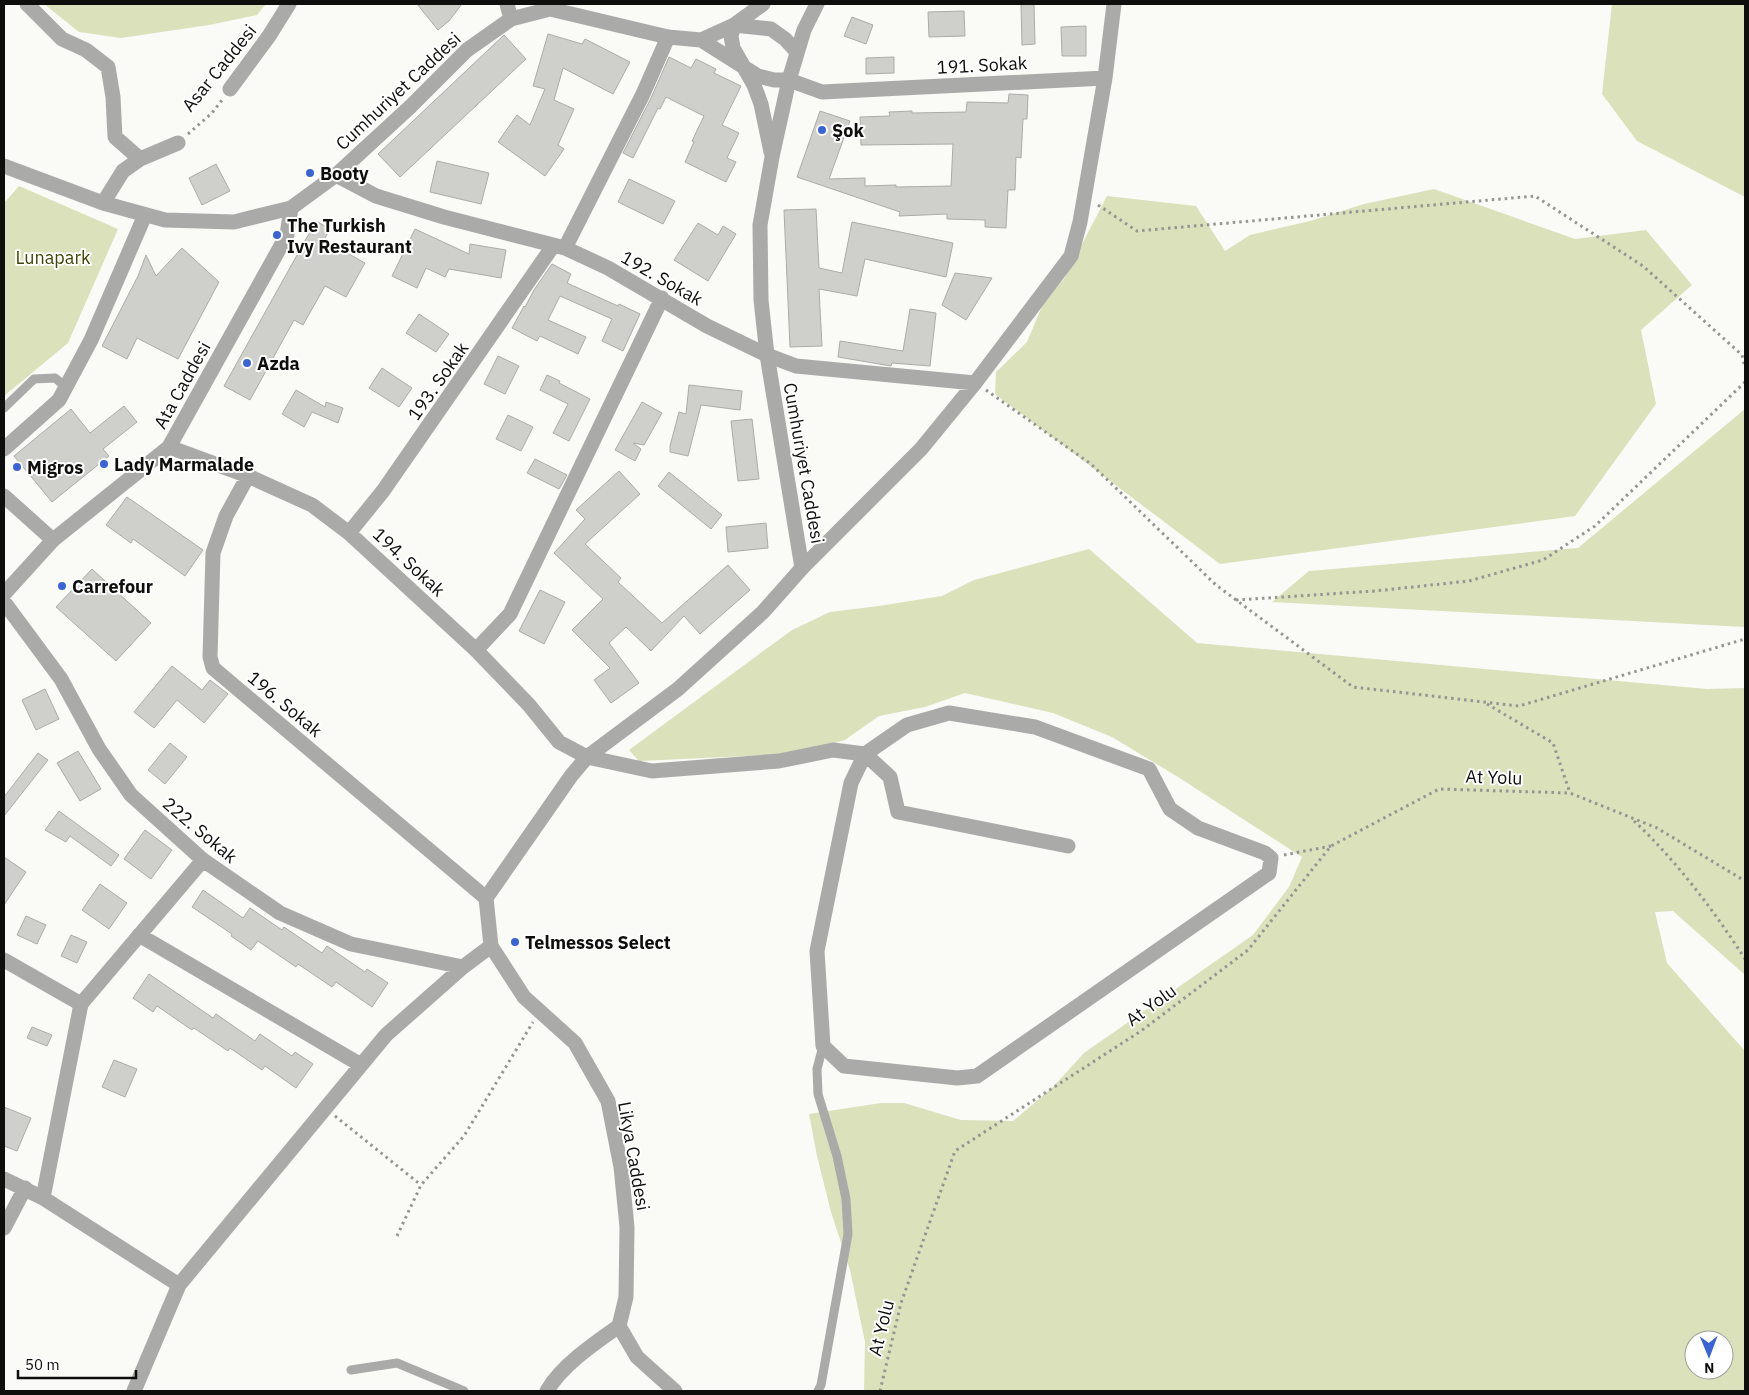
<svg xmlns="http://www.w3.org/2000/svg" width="1749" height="1395" font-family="'IBM Plex Sans',sans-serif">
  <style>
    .green { fill: #dae1bb; fill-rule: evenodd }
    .building { fill: #cfd0cc; stroke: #abaca8 }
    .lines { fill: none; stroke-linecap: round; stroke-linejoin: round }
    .path { stroke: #959592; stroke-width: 3; stroke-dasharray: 2.5 4; stroke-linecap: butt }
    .service { stroke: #aaaaa8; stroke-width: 9 }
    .minor { stroke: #aaaaa8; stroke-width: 15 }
    .tertiary { stroke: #aaaaa8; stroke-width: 15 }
    .poi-dot { fill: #3a64d5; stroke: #fff; stroke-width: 2 }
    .labels { text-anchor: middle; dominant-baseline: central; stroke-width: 4; stroke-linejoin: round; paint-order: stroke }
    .street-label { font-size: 18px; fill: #0e0e0d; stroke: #fff }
    .poi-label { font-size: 18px; font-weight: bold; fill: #0e0e0d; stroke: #fff; text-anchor: start }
    .park-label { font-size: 18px; fill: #3e4402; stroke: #fff }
  </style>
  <rect width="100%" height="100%" fill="#fafbf6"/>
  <!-- green -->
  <path class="green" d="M44,4h222l-9,11 -48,10 -88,13 -42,-6z
    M1612,4h133v193l-108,-56 -35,-47z
    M19,186l99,43 -50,114 -64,53v-196l2,1z
    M1434,189l141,50 71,-9 46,55 -51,45 15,74 -81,112 -355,48 -225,-170 1,-22 31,-30 18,-43 19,-20 43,-83 89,10 29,45 25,-16 60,-14 54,-17z
    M1745,409v218l-473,-25 37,-31 269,-23z
    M1089,549l108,94 510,46 38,-1v287l-72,-64 -18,1 12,51 78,88v340h-881l1,-49 -15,-72 -19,-58 -14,-56 -8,-42 72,-11h23l57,17 52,1 40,-34 31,-34 169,-118 36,-48 13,-30 -124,-80 -66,-40 -59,-24 -88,-20 -40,14 -46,9 -34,24 -51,14 -155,7 -10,-11 163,-120 38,-18 49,-6 63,-10 32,-16zM1694,1340h30v30h-30z"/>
  <!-- building -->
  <path class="building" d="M417,4h45l-13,17 -11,9z
    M1021,4h13l1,40 -13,1z
    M964,11l1,25 -36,1 -1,-25z
    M852,17l21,8 -7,19 -22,-8z
    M1086,26v30h-24l-1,-29z
    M548,34l34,10 3,-5 45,23 -17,32 -50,-26 -9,32 20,9 -16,36 6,4 -19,27 -47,-34 19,-27 13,10 15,-36 -12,-3z
    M504,35l22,24 -126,118 -22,-23z
    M669,57l22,11 5,-9 20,10 -2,4 27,13 -19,39 17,8 -12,25 9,4 -10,20 -41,-20 9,-20 -2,-1 12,-25 -38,-19 -6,12 -2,-1 -25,50 -10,-5 28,-55z
    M894,57v16l-28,1v-16z
    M1009,94l19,1 -1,24h-4l-2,39 -5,-1 -1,33h-7l-2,38 -21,-1v-7l-38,-1v-5l-48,2 1,-4 -103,-35 23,-66 30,10 -21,58 36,-1v8l31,-1v2l55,-1 2,-42 -92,1 -1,-28 30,-1 -1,-4 23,-1v2l54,-1 1,-10 41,1z
    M437,161l52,12 -8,31 -51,-12z
    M216,164l14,27 -28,14 -13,-27z
    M629,179l46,22 -12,23 -45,-22z
    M816,209l3,59 23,5 10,-51 101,21 -7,34 -81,-18 -8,37 -38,-7 3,57 -32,1 -6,-137z
    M316,221l14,8 -6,11 41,23 -19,34 -21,-11 -22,39 -9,-5 -44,80 -26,-14z
    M698,223l20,12 5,-9 13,8 -28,47 -34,-21z
    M415,229l54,25 1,-10 36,6 -5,28 -52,-9 -4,8 -19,-9 -9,20 -25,-12z
    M182,248l37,34 -41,77 -41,-21 -10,21 -25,-13 36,-70 8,-21 10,21z
    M552,264l19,10 -4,9 51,23 1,-2 21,10 -17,37 -21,-10 10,-22 -52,-23 -12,24 38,17 -8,17 -38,-18 -3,5 -25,-13 12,-22 1,1 9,-17z
    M955,273l37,5 -26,42 -24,-15z
    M910,309l26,4 -6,53 -38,-3 -1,3 -53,-9 2,-16 63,10z
    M419,314l30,20 -13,18 -30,-19z
    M498,356l21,10 -14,28 -21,-10z
    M382,368l30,20 -13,19 -30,-19z
    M547,375l13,6 -1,2 31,16 -21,42 -16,-8 15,-29 -28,-14z
    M689,385l53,6 -2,19 -39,-5 -13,51 -18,-4v-6l9,-34 7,2z
    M296,390l29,17 1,-5 17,6 -5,15 -26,-11 -8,15 -22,-13z
    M642,402l20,11 -18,32 -11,-2 8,6 -6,12 -20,-11z
    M124,406l13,16 -34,27 6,7 -57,46 -38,-46 57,-47 19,24z
    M508,415l25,12 -12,24 -25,-12z
    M752,419l7,60 -21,2 -7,-60z
    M535,459l32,16 -8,14 -32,-16z
    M619,471l21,23 -55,50 36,34 -3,4 44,41 66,-58 22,25 -50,44 -16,-18 -33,35 -25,-24 -17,16 30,40 -28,20 -17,-23 16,-12 -38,-38 31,-31 -49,-46 31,-34 -9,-9z
    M669,472l53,43 -11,14 -53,-43z
    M127,497l76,53 -18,26 -52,-37 -2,4 -25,-18z
    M766,523l2,25 -40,4 -2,-25z
    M92,569l59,54 -35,38 -60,-54z
    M540,590l25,12 -21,42 -25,-13z
    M172,666l30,24 8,-10 18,14 -24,29 -27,-23 -23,28 -20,-16z
    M45,689l14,30 -23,11 -14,-30z
    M170,743l17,14 -22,27 -17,-14z
    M78,751l23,38 -21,12 -23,-38z
    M38,753l10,7 -44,56v-19z
    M59,811l60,44 -8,11 -41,-30 -4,6 -21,-12z
    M145,830l27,20 -21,29 -27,-20z
    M4,857l22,15 -22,33z
    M100,884l27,19 -18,26 -27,-19z
    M203,890l40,28 7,-10 32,22 2,-3 38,26 5,-7 38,26 2,-3 21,14 -16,24 -36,-25 -4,5 -34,-23 -2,3 -38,-26 -7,9 -20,-14 1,-2 -40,-27z
    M26,916l20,9 -9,19 -20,-9z
    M71,935l16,7 -10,21 -16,-7z
    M149,974l64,44 3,-4 39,27 5,-7 32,22 3,-4 18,12 -17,24 -31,-22 -3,4 -32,-22 -2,3 -34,-23 -2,2 -35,-24 -4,6 -20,-14z
    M32,1027l20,8 -5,11 -20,-8z
    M114,1060l23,9 -12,28 -23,-10z
    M4,1107l27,11 -14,33 -13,-5z"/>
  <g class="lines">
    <!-- path -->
    <path class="path" d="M188,134l24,-21 10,-13
      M1098,205l39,26 398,-35 108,70 99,89 3,13
      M986,390l105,74 125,121 137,102 166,19 226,-67
      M1236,600l139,-9 94,-10 74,-21 52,-34 150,-144
      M1487,704l66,39 17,50
      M1634,821c41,38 81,91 111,138
      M1284,855l47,-9
      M335,1116l86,69
      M397,1236l24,-51 43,-49 69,-114
      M880,1391l21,-88 54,-152 186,-120 107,-81 83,-104 108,-57 131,4 87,35 88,53"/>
    <!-- service -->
    <path class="service" d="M4,408l30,-29 21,-1 11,9
      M351,1370l46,-7 67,28
      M818,1391l3,-6 27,-151 -2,-35 -9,-43 -19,-62 -1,-25 6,-23"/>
    <!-- minor -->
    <path class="minor" d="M27,4l35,35 24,11 22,17 5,30 2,40 25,22
      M789,80l33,12 283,-14 9,-74
      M336,175l40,21 68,21 121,31 43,20 99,58 60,29 29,11 179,17
      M565,248l78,-154 25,-57
      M169,447l79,29 64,29 37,28 127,117 53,55 30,37 28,15 65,14 127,-10 54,-11 32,4 25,23 8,35 170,34
      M4,449l55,-49 32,-60 54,-125
      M248,476l-22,40 -13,37 -3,104 3,11 273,230
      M349,533l34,-42 170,-245
      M802,568l119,-119 54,-66 96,-127 9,-34 25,-144
      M4,594l49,-54 116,-93 118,-212 4,-27
      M4,602l57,77 38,70 32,46 72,65 77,53 71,31 112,23
      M476,650l34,-36 152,-316
      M949,713l86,14 114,42 21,40 28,19 67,25 6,5 -2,15 -292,203 -20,2 -113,-12 -21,-20 -6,-95 34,-168 14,-29 42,-29z
      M139,935l222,130
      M4,1179l39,19 136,87
      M43,1198l38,-194 122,-144
      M4,1228l21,-40
      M134,1391l45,-106 207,-250 77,-68 28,-21
      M547,1391c14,-25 49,-49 72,-65l18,31 38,34"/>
    <!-- tertiary -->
    <path class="tertiary" d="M507,4l4,15
      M734,25l-3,11 2,12 21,37 7,19 10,48
      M734,25l37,4 14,10 12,13
      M701,40l33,-15 29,-21
      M230,89l39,-53 20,-32
      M4,166l99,37 62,17 69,2 57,-14 45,-33 74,-68 57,-57 44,-31 39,-10 118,28 33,3 57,36 16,4h15
      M103,203l20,-32 17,-12 38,-16
      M4,496l49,44
      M4,960l77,44
      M619,1326l7,-29 1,-70 -6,-60 -13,-66 -33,-58 -51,-46 -33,-51 -5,-48 85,-122 16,-19 91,-68 85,-77 39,-44 -35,-213 -6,-55 -1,-75 12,-68 17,-77 15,-50 13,-26"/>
  </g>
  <!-- markers -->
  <g class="poi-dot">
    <circle cx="822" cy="130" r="5"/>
    <circle cx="310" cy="173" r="5"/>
    <circle cx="277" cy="235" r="5"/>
    <circle cx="247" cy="363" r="5"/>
    <circle cx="104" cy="464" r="5"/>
    <circle cx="17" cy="467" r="5"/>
    <circle cx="62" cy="586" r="5"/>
    <circle cx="515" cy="942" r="5"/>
  </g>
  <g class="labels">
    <!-- street labels -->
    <g class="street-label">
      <text transform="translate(982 65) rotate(-3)">191. Sokak</text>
      <text transform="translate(219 68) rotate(-51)">Asar Caddesi</text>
      <text transform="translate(398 91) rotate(-43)">Cumhuriyet Caddesi</text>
      <text transform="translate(662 278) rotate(30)">192. Sokak</text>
      <text transform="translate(438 381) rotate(-55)">193. Sokak</text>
      <text transform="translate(182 385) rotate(-61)">Ata Caddesi</text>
      <text transform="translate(804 463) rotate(80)">Cumhuriyet Caddesi</text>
      <text transform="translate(409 562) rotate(43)">194. Sokak</text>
      <text transform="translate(285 704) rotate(40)">196. Sokak</text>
      <text transform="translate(1494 777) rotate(2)">At Yolu</text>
      <text transform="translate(200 830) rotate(40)">222. Sokak</text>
      <text transform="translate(1151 1005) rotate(-36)">At Yolu</text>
      <text transform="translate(634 1156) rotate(80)">Likya Caddesi</text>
      <text transform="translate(881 1328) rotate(-76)">At Yolu</text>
    </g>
    <!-- poi labels -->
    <g class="poi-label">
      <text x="832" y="130">Şok</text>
      <text x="320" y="173">Booty</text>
      <text x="287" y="225">The Turkish<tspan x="287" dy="21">Ivy Restaurant</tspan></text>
      <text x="257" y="363">Azda</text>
      <text x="114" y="464">Lady Marmalade</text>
      <text x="27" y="467">Migros</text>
      <text x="72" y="586">Carrefour</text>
      <text x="525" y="942">Telmessos Select</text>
    </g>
    <!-- park labels -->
    <g class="park-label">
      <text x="53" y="257">Lunapark</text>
    </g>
  </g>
  <!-- border -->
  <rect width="1749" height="1395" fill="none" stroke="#0e0e0d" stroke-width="10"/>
  <!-- north arrow -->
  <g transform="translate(1709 1355) rotate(179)"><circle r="24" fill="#ffffff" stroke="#9f9f9e"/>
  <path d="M0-4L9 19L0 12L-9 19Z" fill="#3a64d5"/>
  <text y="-8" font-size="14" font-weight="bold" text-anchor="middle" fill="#0e0e0d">N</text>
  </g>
  <!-- scale -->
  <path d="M18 1370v8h118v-8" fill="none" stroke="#0e0e0d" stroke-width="2.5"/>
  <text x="25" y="1370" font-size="15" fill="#0e0e0d" stroke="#ffffff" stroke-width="4" paint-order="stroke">50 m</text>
</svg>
